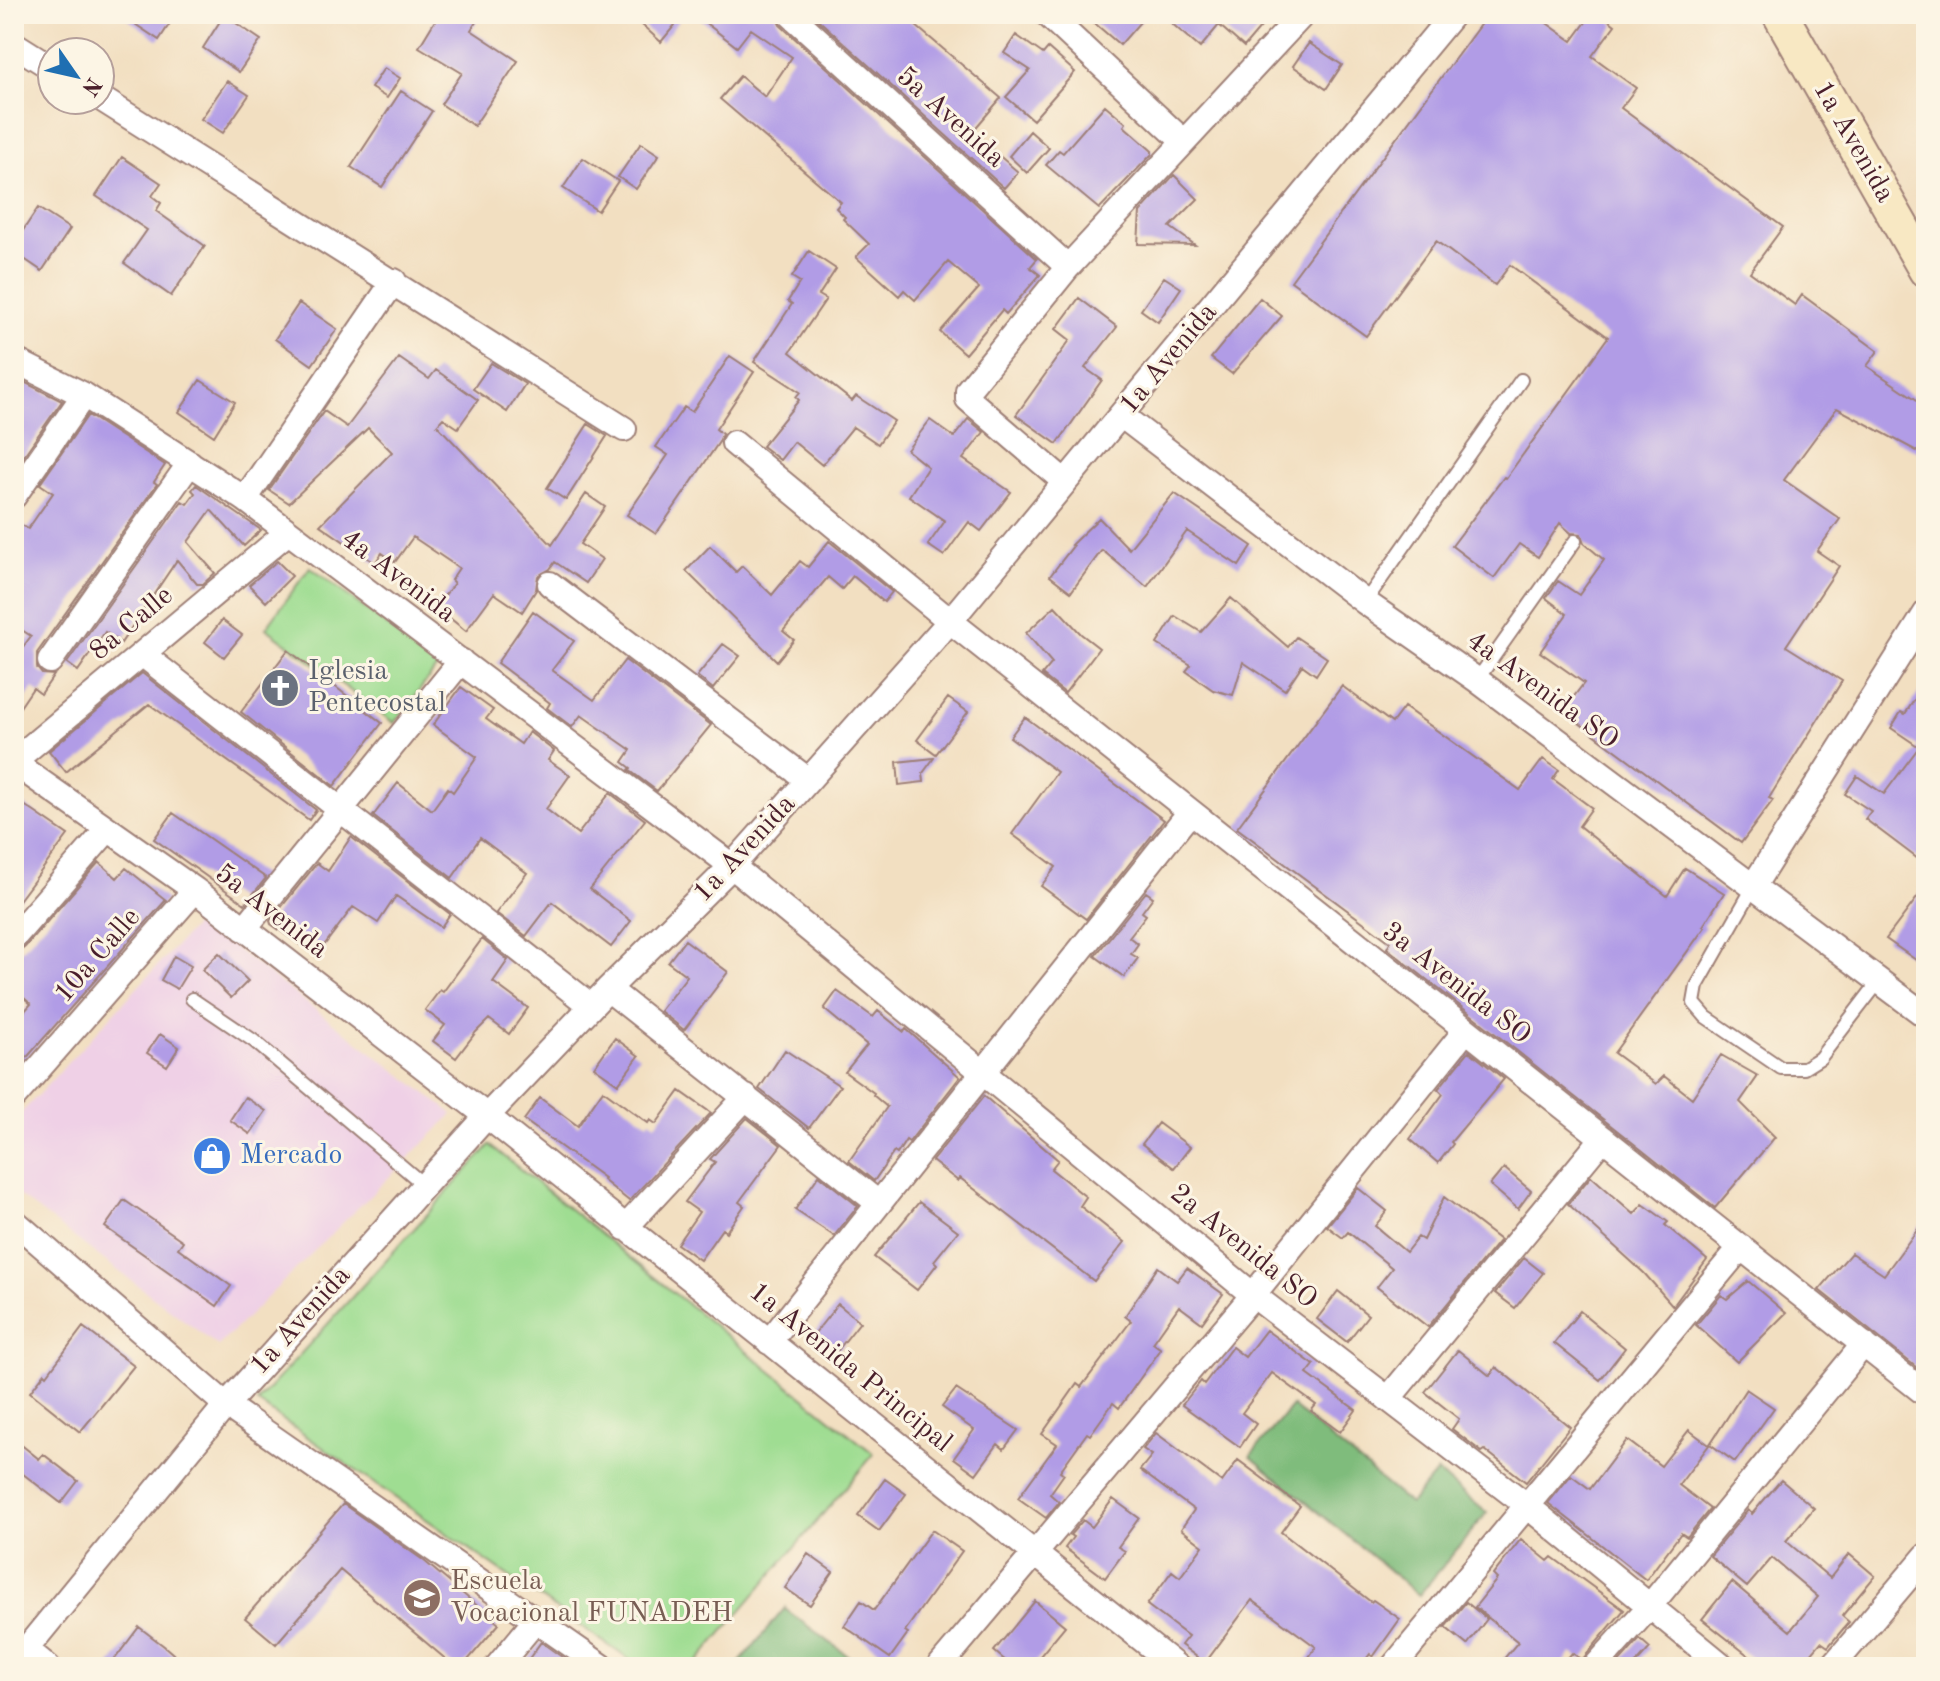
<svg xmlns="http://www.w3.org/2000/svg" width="1940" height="1681" font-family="'Old Standard TT',serif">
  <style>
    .built { fill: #efd0e6 }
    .green { fill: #9fdd92; stroke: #747e5e; stroke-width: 2 }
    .forest { fill: #7fbc7c; stroke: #646e54; stroke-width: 2 }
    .building { fill: #b19ce6 }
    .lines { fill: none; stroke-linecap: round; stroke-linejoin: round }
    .lane-casing { stroke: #9e7f76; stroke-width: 16 }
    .street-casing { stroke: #9e7f76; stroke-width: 28 }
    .secondary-casing { stroke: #9e7f76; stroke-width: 38 }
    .lane { stroke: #fff; stroke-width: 12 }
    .street { stroke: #fff; stroke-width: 24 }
    .secondary { stroke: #f8e8c3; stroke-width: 34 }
    .labels { text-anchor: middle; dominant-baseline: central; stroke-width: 6; stroke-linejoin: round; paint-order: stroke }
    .street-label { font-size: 28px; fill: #4a1f2b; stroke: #fcf5e5 }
    .worship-label { font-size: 28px; fill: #5b616d; stroke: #fcf5e5; text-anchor: start }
    .shop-label { font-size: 28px; fill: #366cbe; stroke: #fcf5e5; text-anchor: start }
    .education-label { font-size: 28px; fill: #785e54; stroke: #fcf5e5; text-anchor: start }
  </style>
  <rect width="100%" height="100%" fill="#fcf5e5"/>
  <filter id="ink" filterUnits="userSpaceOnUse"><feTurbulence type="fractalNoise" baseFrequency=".0125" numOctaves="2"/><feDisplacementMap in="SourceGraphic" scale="16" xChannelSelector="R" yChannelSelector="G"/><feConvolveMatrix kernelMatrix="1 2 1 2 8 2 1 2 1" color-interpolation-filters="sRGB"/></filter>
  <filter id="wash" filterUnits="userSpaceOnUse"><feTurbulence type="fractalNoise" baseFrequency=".006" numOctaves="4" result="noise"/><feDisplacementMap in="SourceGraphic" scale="32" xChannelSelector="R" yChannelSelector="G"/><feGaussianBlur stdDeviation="1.8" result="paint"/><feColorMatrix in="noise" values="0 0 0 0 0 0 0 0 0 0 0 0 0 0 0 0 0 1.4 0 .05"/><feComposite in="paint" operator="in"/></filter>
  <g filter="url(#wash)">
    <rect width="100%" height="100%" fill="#f2dfc1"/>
    <!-- built -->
    <path class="built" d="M199,921l254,193 -235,232 -204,-154v-71z"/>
    <!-- green -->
    <path class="green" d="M310,567l129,98 -45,58 -128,-95z
      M490,1145l384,309 -181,213h-53l-383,-265z"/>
    <!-- forest -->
    <path class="forest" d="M1292,1406l118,98 27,-32 50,41 -68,82 -169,-139z
      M785,1608v1l78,58h-127z"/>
    <g id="blocks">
      <!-- building -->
      <path class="building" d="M120,14h56l-17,26z
        M439,14h42l-10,16 47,31 -44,65 -33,-22 21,-31 -43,-26z
        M651,14h33l-23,28 -19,-17z
        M694,14h81l5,11 257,234 -7,8 10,8 -34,39 -4,-4 -37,44 -25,-22 39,-44 -31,-26 -33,38 -11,-10 -5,6 -43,-39 13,-13 -26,-25 2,-2 -9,-9 5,-6 -121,-103 20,-23 25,21 27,-40 -41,-28 -14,18z
        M812,14h90l99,84 -29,34 46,40 -14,16z
        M1084,14h63l-27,31z
        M1161,14h111l-28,33 -25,-22 -19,23z
        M1488,14h46l38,27 20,-27h9l14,11 -23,31 44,32 -15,20 162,119 -33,45 45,33 7,-10 76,56 -11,15 59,40v50l-89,-48 -53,72 56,39 -23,32 22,15 -53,80 56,35 -73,117 4,2 -32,43 -178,-132 21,-28 -44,-31 27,-38 -21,-16 12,-17 21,14 25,-35 -20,-17 -3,-9 -10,-1 -11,-10 -22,34 -19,-13 -25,34 -42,-32 52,-69 2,1 102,-141 -98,-72 -15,20 -59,-44 -70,95 -75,-55z
        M224,15l37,25 -22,32 -36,-24z
        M1016,35l27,19 5,-6 27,24 -42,48 -27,-23 24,-27 -26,-17z
        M1309,43l33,22 -16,24 -33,-23z
        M384,68l16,10 -13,20 -16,-10z
        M227,81l22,14 -26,38 -22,-14z
        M401,91l31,20 -50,76 -31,-20z
        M1105,105l21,18 -2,3 28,25v3l-53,55 -53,-44 13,-15 4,3z
        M1030,131l19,17 -22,25 -18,-17z
        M641,143l18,12 -23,34 -18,-12z
        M122,157l39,26 -9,13 9,7 -5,8 49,35 -34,50 -47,-33 23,-33 -51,-34z
        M583,158l35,23 -20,30 -35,-23z
        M1174,175l24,24 -28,28 25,18 -57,-1 2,-32z
        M38,208l32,21 -28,42 -28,-19v-8z
        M809,251l27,18 -17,26 7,4 -36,53 62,49 4,-5 38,25 -16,23 -25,-17 -31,38 -28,-23 -14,18 -18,-14 37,-46 -3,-3 4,-5 -46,-30 38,-58 -4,-3 12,-19 -8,-5z
        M1164,277l17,11 -23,34 -17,-12z
        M1079,298l38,29 -32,41 17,12 -45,64 -41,-29 54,-75 -14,-11z
        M1260,298l22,18 -50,58 -21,-16z
        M299,303l38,26 -25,36 -37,-26z
        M730,356l24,16 -38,57 6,5 -3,8 -63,92 -29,-19 41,-60 -12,-8 28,-40 8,5z
        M399,358l30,21 7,-9 42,30 -20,28 -15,-10 -6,7 115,120 34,-51 19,13 -25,37 22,15 -16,24 -31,-21 -5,7 -12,7 -2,14 -14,22 -28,-19 -28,38 -30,-24 18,-24 -3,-3 8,-12 -46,-31 -18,25 -13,-9 -7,10 -55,-38 72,-73 -24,-24 -79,75 -20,-13 55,-79 23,16z
        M491,363l34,21 -18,28 -34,-23z
        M14,377l48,24 -42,60 -6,-4z
        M200,380l35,22 -21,34 -35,-24z
        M88,415l77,50 -11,17 3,2 -120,169v15l5,6 12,1 -13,19 -8,-6 -19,28v-57l17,-23 -17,-11v-105l14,9 25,-36 -13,-9z
        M968,419l16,13 -21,27 48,33 -30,39 -12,-9 -25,34 -16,-11 17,-24 -36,-25 19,-29 -21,-17 23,-30 24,17z
        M588,424l19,12 -41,64 -19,-12z
        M196,485l65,45 -17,16 -33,-36 -23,32 27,31 -12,11h-6l-20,-24 -56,83 -16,-11 -27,39 -11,-8 115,-162 5,3 8,-11 -3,-3z
        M1174,493l78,53 -13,20 -52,-35 -40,56 -45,-37 -31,42 -21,-16 23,-30 -2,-1 28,-27 30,31z
        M829,541l63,51 -8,10 -31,-26 -11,13 -14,-12 -45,54 11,9 -17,21 -91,-90 24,-25 26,26 6,-6 30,29 28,-34 8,6z
        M277,561l15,15 -26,26 -17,-17z
        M1231,598l57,49 8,-10 31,21 -11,17 -14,-10 -17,25 -42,-28 -10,33 -20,-5 -27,-19 5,-6 -34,-21 18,-28 26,16z
        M1055,606l26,28 18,14 -34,45 -23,-18 10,-12 -26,-30z
        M533,611l41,30 -22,29 42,30 31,-40 86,65 -54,66 -28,-21 2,-2 -8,-6 8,-12 -50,-35 -9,12 -25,-19 3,-5 -53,-40z
        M222,620l20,15 -18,22 -19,-15z
        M723,644l17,12 -27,33 -16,-13z
        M288,650l94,73 -48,63 -93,-74z
        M142,673l174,137 -7,10 -160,-116 -83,68 -17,-21z
        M1926,682v183l-61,-46 6,-8 -26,-17 12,-18 27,18 35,-47 -28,-19 10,-16 4,2z
        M1342,686l50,37 12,-16 116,83 23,-31 16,11 -6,9 39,29 -13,18 88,70 18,-28 39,25 -21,33 2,1 -91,126 42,31 8,-8 28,22 29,-43 37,21 -18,26 35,35 -60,71 -328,-260 3,-6 -153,-114z
        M461,687l32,23 -7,9 35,25 8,-12 25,19 -6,9 22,15 -24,34 32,25 32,-41 35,27 -55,69 41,32 -20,26 -59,-45 -26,34 -30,-23 31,-40 -47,-35 -28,40 -79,-62 25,-33 34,27 16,-22 5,4 24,-35 -44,-32z
        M948,698l20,14 -32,42 -19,-14z
        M1025,717l139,103 -78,99 -45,-33 15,-19 -44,-33 45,-62 -47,-35z
        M934,758l-11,15 1,9 -25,3 -2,-23z
        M14,798l54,37 -54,72z
        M173,813l93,65 -21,26 -91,-65z
        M351,837l99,77 -9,13 -45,-31 -18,27 -25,-16 -37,49 -45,-32 -1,-3 47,-58 11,8z
        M99,862l18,16 9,-10 40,32 -152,172v-49l17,-19 -17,-15v-33l11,-9z
        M1926,886v81l-40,-28z
        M1146,892l7,5 -11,15 4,3 -17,22 9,7 -7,10 7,4 -14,19 -29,-21z
        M482,939l26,21 -15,22 35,26 -19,26 -20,-15 -13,13 -20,26 -23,-17 12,-16 -20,-15 15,-20 3,2z
        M685,940l43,32 -44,58 -24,-19 27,-35 -19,-14z
        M219,953l29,28 -17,17 -29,-28z
        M174,956l17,10 -14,23 -16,-9z
        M837,991l36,26 5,-6 26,21 2,-3 54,48 -51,65 -3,-2 -9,14 -3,-2 -20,29 -25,-20 38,-54 -14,-12 1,-2 -29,-21 22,-27 -43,-36z
        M160,1034l19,13 -12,19 -20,-13z
        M615,1038l24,18 -21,28 -24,-17z
        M785,1050l55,36 -31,42 -50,-39z
        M1469,1051l35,28 -53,63 2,2 -15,19 -28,-24 33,-45 -5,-5z
        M603,1090l45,33 2,-3 6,4 24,-33 31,22 -82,88 -26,-21 1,-2 -80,-58 16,-22 38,28z
        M984,1096l74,64 -7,9 35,28 -6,9 45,36 -31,39 -134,-103 -2,3 -26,-20z
        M245,1097l21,14 -16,23 -20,-14z
        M747,1118l34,27 -42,57 5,4 -18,26 -4,-3 -22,31 -23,-16 22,-32 -14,-10 30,-40 -5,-3z
        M1158,1123l32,24 -16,21 -32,-24z
        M1504,1168l27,23 -13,18 -28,-24z
        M819,1175l39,31 -24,30 -39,-26z
        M1591,1176l43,38 9,-10 25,18 -3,3 42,35 -34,46 -29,-33 -76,-69z
        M1358,1188l29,23 -12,15 31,26 12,-15 5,3 21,-43 56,43 -72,87 -51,-40 15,-19 -44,-36 -5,6 -16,-12z
        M124,1200l59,41 -5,7 53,38 -14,20 -112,-79z
        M919,1202l39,29 -24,30 3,3 -20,26 -43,-33z
        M1926,1218v157l-107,-85 32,-37 33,22z
        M1524,1258l19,15 -28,35 -20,-15z
        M1158,1267l19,14 10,-13 36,26 -21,29 -23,-17 -26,37 8,6 -42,59 -6,-5 -23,32 -3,-2 -27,38 4,3 -14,20 9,8 -13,16 -28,-20 39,-54 -15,-10 35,-50 4,3 50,-66 -6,-5z
        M1748,1281l38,32 -49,49 -41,-37 25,-30 6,4z
        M1338,1291l30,24 -21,27 -30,-23z
        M838,1304l22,18 -26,33 -23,-17z
        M1580,1311l45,37 -25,32 -46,-37z
        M83,1327l51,39 -54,66 -50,-40 15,-19 2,2z
        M1266,1330l48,35 -7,9 49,36 -16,22 -29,-21 5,-6 -44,-32 -30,40 14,11 -16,23 -58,-42 19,-24 3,3 28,-37 13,10z
        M1458,1350l32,26 6,-9 74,60 -44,55 -41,-32 -3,2 -30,-23 7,-10 -34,-27z
        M956,1389l62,41 -14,19 -6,-5 -22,30 -22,-16 20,-28 -32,-23z
        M1746,1389l28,19 -39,54 -25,-18z
        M1689,1430l20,15 -30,40 31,24 -23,28 -6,-4 -35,47 -98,-77 23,-28 19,14 37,-49 34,26z
        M1156,1433l66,49 16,-22 62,46 -19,26 90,70 2,-2 27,19 -27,38 -3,-3 -10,13h-58l14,-20 -64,-47 -47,63 -24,-18 7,-9 -41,-31 25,-34 8,6 23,-31 -22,-17 13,-19 -54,-40 12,-15 -9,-6z
        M14,1439l25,20 4,-5 35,27 -17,22 -47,-36z
        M885,1479l21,15 -27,37 -21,-15z
        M1781,1480l33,28 -28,33 44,37 19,-24 26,22 -33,40 7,6 -21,25 -7,-5 -21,25h-37l-61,-48 30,-37 58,49 28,-34 -46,-39 -25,29 -37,-31 38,-46 4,4z
        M1113,1499l26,19 -21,29 7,4 -20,27 -40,-30 8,-11 -3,-2 13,-15 9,7z
        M343,1504l80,56 76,64 -37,43h-7l-115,-97 -64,74 -31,-26z
        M932,1530l30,21 -57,80 3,2 -18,25 -46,-32 17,-25 13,9z
        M1521,1539l27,22 4,-4 72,53 -42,50 -10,-7 -12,14h-63l21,-25 -43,-35 22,-28 -4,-4z
        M808,1554l25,18 -23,33 -25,-17z
        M1035,1601l30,25 -34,41h-18l-19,-16z
        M1466,1602l21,17 -20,26 -22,-18z
        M139,1627l25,19 24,21h-79z
        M1640,1639l10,9 -17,19h-18z
        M541,1642l35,25h-53z"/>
    </g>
  </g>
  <g filter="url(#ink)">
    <use href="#blocks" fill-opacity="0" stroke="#9e7f76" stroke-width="2"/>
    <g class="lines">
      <defs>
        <path id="lane" d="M1365,602l156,-222
          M1477,680l98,-139
          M1754,886l-57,100 -3,17 12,14 75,51h23l16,-10 60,-78
          M192,999l62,42 170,144"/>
        <path id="street" d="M790,14l278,253
          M1047,14l137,128
          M14,44l38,24
          M100,98l524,331
          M14,360l70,35 161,104 487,367 521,429 272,209 199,163
          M1122,416l243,186 112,78 449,336
          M734,443l216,178 976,773
          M1065,482l-97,-83v-9l100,-123 235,-253
          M14,496l70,-101
          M245,499l149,-218
          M550,584l258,196
          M142,654l449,352
          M50,661l140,-198
          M14,761l274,-229
          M14,763l181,127 292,226 690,551
          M1754,885l172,-272
          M244,929l217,-268
          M14,937l94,-108
          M608,989l269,213
          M14,1097l181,-207
          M14,1221l212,184 377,262
          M625,1228l121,-131
          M769,1342l421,-530
          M1388,1399l215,-261
          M26,1649l22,18
          M14,1664l212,-259 261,-289 121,-127 124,-123 218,-245 503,-607
          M497,1667l38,-46
          M939,1667l314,-372 213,-265
          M1393,1667l348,-420
          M1595,1667l54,-60 215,-263
          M1832,1667l94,-111"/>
        <path id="secondary" d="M1780,14l146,256"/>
      </defs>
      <!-- lane casing -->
      <use href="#lane" class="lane-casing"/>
      <!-- street casing -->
      <use href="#street" class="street-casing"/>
      <!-- secondary casing -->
      <use href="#secondary" class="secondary-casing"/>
      <!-- lane -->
      <use href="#lane" class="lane"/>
      <!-- street -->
      <use href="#street" class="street"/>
      <!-- secondary -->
      <use href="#secondary" class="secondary"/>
    </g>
  </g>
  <!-- icons -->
  <defs>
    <symbol id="church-disc" viewBox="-11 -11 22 22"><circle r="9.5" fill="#6b7280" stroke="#fcf5e5"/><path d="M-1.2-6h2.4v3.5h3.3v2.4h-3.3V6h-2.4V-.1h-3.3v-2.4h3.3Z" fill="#fff"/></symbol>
    <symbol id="shop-disc" viewBox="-11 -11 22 22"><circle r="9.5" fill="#3f7fe0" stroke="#fcf5e5"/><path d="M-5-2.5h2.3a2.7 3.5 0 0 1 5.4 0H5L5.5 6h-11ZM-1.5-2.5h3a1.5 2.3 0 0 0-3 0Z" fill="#fff"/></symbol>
    <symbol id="school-disc" viewBox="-11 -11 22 22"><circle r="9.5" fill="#8d6e63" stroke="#fcf5e5"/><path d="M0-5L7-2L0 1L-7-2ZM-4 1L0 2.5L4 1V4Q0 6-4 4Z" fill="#fff"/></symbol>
  </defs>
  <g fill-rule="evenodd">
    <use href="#church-disc" x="258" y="666" width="44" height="44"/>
    <use href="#shop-disc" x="190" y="1134" width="44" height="44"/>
    <use href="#school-disc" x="400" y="1576" width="44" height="44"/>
  </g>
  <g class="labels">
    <!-- street labels -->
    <g class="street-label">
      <text transform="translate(950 118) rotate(42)">5a Avenida</text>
      <text transform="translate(1853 142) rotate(60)">1a Avenida</text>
      <text transform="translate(1169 359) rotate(-50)">1a Avenida</text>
      <text transform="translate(398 577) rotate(37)">4a Avenida</text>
      <text transform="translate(132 624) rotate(-40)">8a Calle</text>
      <text transform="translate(1542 691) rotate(36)">4a Avenida SO</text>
      <text transform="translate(745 849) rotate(-47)">1a Avenida</text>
      <text transform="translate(271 912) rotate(38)">5a Avenida</text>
      <text transform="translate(98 956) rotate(-49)">10a Calle</text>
      <text transform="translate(1456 984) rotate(38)">3a Avenida SO</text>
      <text transform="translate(1243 1247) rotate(39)">2a Avenida SO</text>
      <text transform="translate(301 1321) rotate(-48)">1a Avenida</text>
      <text transform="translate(850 1368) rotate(39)">1a Avenida Principal</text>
    </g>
    <!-- worship labels -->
    <g class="worship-label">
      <text x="308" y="672">Iglesia<tspan x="308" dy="32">Pentecostal</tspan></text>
    </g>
    <!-- shop labels -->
    <g class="shop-label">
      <text x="240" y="1156">Mercado</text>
    </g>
    <!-- education labels -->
    <g class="education-label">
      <text x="450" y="1582">Escuela<tspan x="450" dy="32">Vocacional FUNADEH</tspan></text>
    </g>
  </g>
  <!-- margin -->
  <rect width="1940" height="1681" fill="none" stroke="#fcf5e5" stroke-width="48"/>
  <!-- north arrow -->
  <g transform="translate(76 76) rotate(124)"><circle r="38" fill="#fcf5e5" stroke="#b59f9b" stroke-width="2"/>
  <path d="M0-6L14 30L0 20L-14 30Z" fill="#1f6fb2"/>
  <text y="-12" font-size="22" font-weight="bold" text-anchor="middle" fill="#4a1f2b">N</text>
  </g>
</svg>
